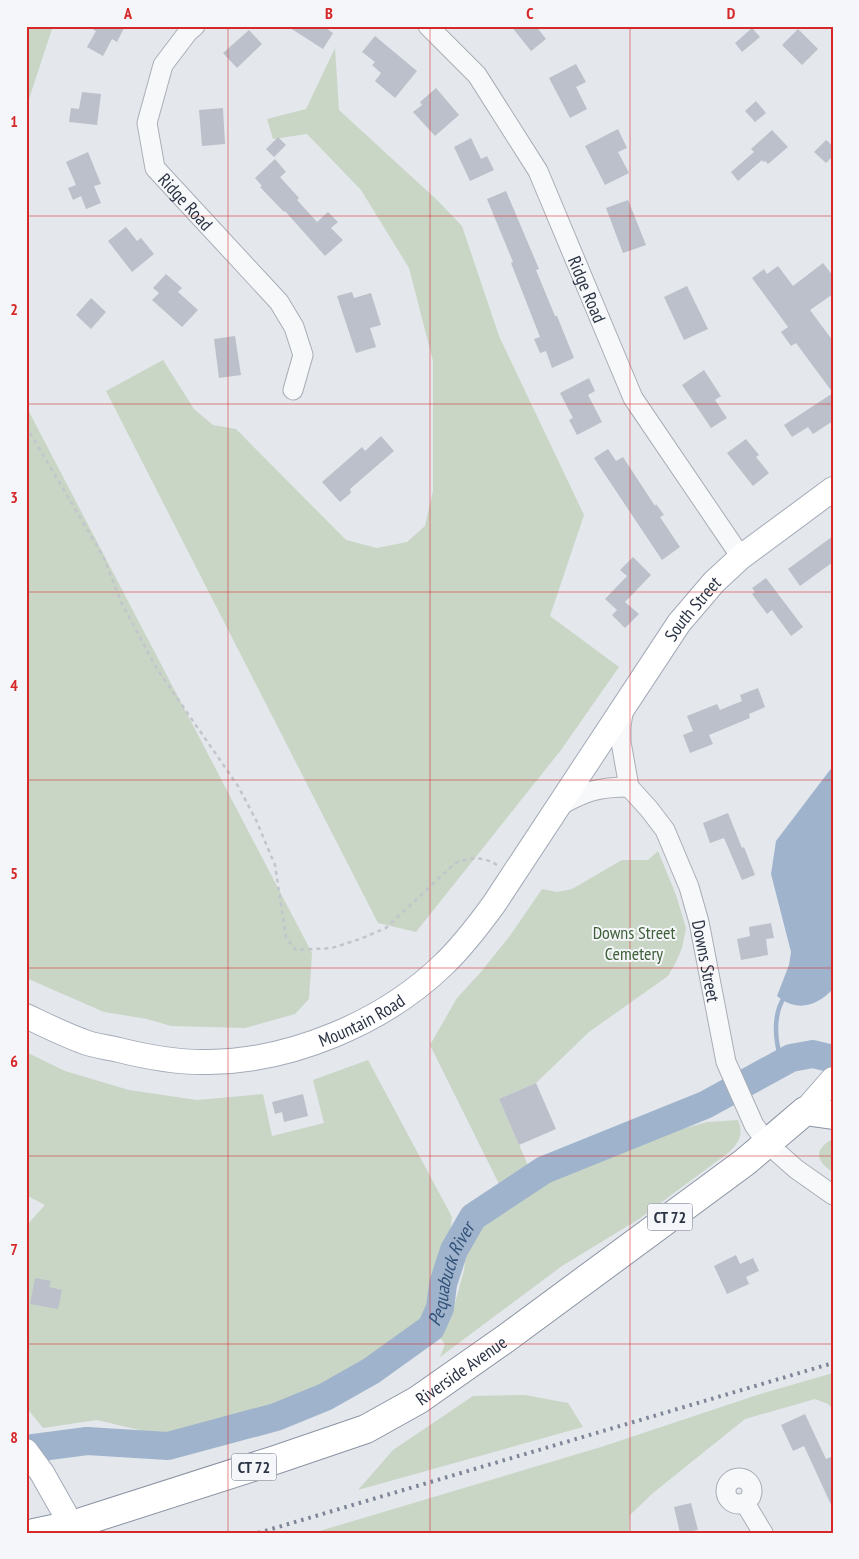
<svg xmlns="http://www.w3.org/2000/svg" width="859" height="1559" font-family="'PT Sans Narrow',sans-serif">
  <style>
    .green { fill: #c9d6c5 }
    .water { fill: #9fb4cc }
    .lines { fill: none; stroke-linecap: round; stroke-linejoin: round }
    .stream { stroke: #9fb4cc; stroke-width: 4.5 }
    .river { stroke: #9fb4cc; stroke-width: 28 }
    .building { fill: #bbc0ca }
    .minor-casing { stroke: #a9aeb7; stroke-width: 21 }
    .major-casing { stroke: #a3abb8; stroke-width: 26 }
    .highway-casing { stroke: #8b94a3; stroke-width: 30 }
    .path { stroke: #c2c5cb; stroke-width: 2.5; stroke-dasharray: 4 4; stroke-linecap: butt }
    .minor { stroke: #f7f8fa; stroke-width: 19 }
    .major { stroke: #fff; stroke-width: 24 }
    .highway { stroke: #fff; stroke-width: 28 }
    .rail { stroke: #7d8696; stroke-width: 4; stroke-dasharray: 2.5 5; stroke-linecap: butt }
    .grid { fill: none; stroke: #d62828; stroke-width: 1; stroke-opacity: 0.55 }
    .labels { text-anchor: middle; dominant-baseline: central; stroke-width: 4; stroke-linejoin: round; paint-order: stroke }
    .shield { fill: #f4f6f9; stroke: #676e7b; stroke-width: 1 }
    .shield-label { font-size: 16px; font-weight: bold; fill: #2b3445 }
    .street-label { font-size: 18px; fill: #2b3445; stroke: #f4f6f9 }
    .park-label { font-size: 18px; fill: #3f6138; stroke: #f4f6f9 }
    .water-label { font-size: 19px; font-style: italic; fill: #34527a; stroke: #f4f6f9 }
    .neatline { fill: none; stroke: #d62828; stroke-width: 2 }
    .grid-label { font-size: 16px; text-anchor: middle; font-weight: bold; fill: #d62828 }
  </style>
  <rect width="100%" height="100%" fill="#e4e7ec"/>
  <!-- green -->
  <path class="green" d="M26,26h27l-27,82z
    M335,48l4,62 98,90 25,26 37,110 85,179 -34,101 69,51 -58,83 -145,182 -38,-9 -272,-532 57,-31 31,49 19,16 23,4 110,111 31,8 30,-6 18,-16 8,-35v-130l-24,-93 -48,-78 -54,-56 -34,5 -6,-20 39,-10z
    M26,406l286,547 -3,46 -14,15 -50,14 -74,-2 -24,-7 -43,-7 -78,-34z
    M658,851l18,44 10,33 -4,20 -6,14 -8,14 -79,56 -53,51 -37,16 31,71 -29,18 -71,-143 27,-47 23,-25 29,-36 33,-48 15,3 15,-3 50,-29h26z
    M26,1052l39,19 64,19 68,10 66,-6 9,42 52,-13 -11,-43 55,-20 84,157 -2,17 -11,29 -7,24 -4,24 -13,21 -51,35 -92,41 -103,29 -72,-17 -54,8 -17,-21v-181l19,-21 -19,-10z
    M738,1120c6,14 1,23 -10,33l-89,66 -77,47 -122,91 5,-13 -6,-7 12,-19 13,-48 2,-16 8,-17 14,-18 33,-25 26,-17 124,-45 36,-10z
    M833,1139v33c-17,-10 -20,-23 0,-33z
    M833,1373v36l-5,-5 -13,-5 -70,20 -92,74 -23,22 -1,18h-316l288,-86 156,-52z
    M525,1395l43,8 15,24 -225,63 35,-40 80,-54z"/>
  <!-- water -->
  <path class="water" d="M833,766v223c-17,18 -37,23 -56,7l12,-31 2,-13 -20,-78 5,-33z"/>
  <g class="lines">
    <!-- stream -->
    <path class="stream" d="M782,1062c-7,-20 -10,-47 3,-66"/>
    <!-- river -->
    <path class="river" id="s1" d="M26,1449l61,-8 81,5 108,-29 49,-20 46,-26 60,-43 9,-20 3,-24 11,-34 19,-33 71,-47 161,-65 86,-47 22,-4 20,5"/>
  </g>
  <!-- building -->
  <path class="building" d="M87,26h38l-8,16 -5,-3 -9,17 -16,-9 9,-16z
    M287,26h36l10,7 -10,16z
    M511,26h25l10,13 -15,12z
    M752,28l8,9 -18,15 -7,-9z
    M798,29l20,20 -16,16 -20,-20z
    M249,30l13,14 -25,24 -14,-15z
    M375,36l42,35 -22,27 -20,-17 6,-8 -9,-8 3,-3 -13,-10z
    M576,64l10,18 -10,5 11,22 -17,9 -21,-40z
    M436,88l23,27 -24,21 -22,-24 9,-7 -2,-3z
    M82,92l19,2 -4,31 -28,-3 2,-14 8,1z
    M756,101l10,12 -11,9 -10,-11z
    M223,108l2,36 -23,2 -3,-36z
    M618,129l9,19 -9,4 11,21 -24,12 -20,-39z
    M772,130l16,17 -20,17 -3,-3 -2,1 -1,-2 -24,21 -7,-9 23,-20 -3,-3z
    M278,137l8,8 -12,12 -8,-8z
    M471,138l10,21 6,-3 7,14 -24,11 -16,-34z
    M826,140l7,6v10l-7,7 -12,-11z
    M88,152l13,32 -7,2 7,17 -15,6 -5,-13 -8,4 -5,-12 8,-3 -10,-23z
    M275,159l11,13 -6,5 19,21 -2,2 20,22 11,-10 10,10 -7,6 12,12 -18,16 -40,-45 -1,1 -24,-25 2,-1 -7,-8z
    M506,191l33,78 -3,1 19,46h2l17,42 -22,10 -6,-17 -6,2 -6,-14 6,-2 -29,-74 2,-1 -26,-63z
    M628,200l18,45 -23,8 -17,-45z
    M126,227l11,14 4,-3 13,16 -22,18 -24,-31z
    M823,263l10,13v18l-23,16 23,31v52l-37,-50 -5,3 -10,-14 7,-5 -36,-49 12,-9 3,5 11,-8 15,20z
    M166,274l16,14 -4,4 20,18 -16,17 -30,-27 7,-7 -6,-5z
    M687,286l21,43 -24,11 -20,-43z
    M352,292l2,6 17,-5 10,32 -11,3 6,19 -20,6 -19,-57z
    M91,298l15,14 -15,17 -15,-14z
    M235,336l6,39 -22,3 -5,-39z
    M704,370l17,26 -6,4 12,18 -16,10 -29,-43z
    M589,378l6,13 -7,4 14,27 -25,13 -8,-15 4,-2 -13,-25z
    M833,393v28l-20,13 -5,-7 -16,10 -8,-12z
    M381,436l13,15 -44,38 1,4 -11,9 -18,-20 40,-35 3,4z
    M746,439l13,16 -3,2 13,16 -16,13 -26,-33z
    M608,449l8,12 7,-4 32,49 1,-2 8,11 -4,2 20,30 -18,13 -68,-102z
    M833,536v26l-33,24 -12,-17z
    M633,557l18,18 -26,27 14,12 -14,14 -13,-13 5,-5 -12,-11 22,-23 -7,-6z
    M766,578l37,49 -12,9 -19,-26 -5,4 -15,-20 3,-2 -3,-4z
    M758,688l7,19 -16,7 1,4 -41,17 4,9 -23,9 -7,-18 10,-4 -6,-15 30,-12 3,6 22,-9 -2,-6z
    M728,813l14,35 2,-1 11,28 -13,5 -18,-42 -14,5 -7,-20z
    M771,923l3,15 -8,1 2,16 -27,5 -4,-21 13,-3 -1,-9z
    M536,1083l20,46 -37,16 -20,-46z
    M303,1094l5,22 -24,6 -2,-10 -7,2 -3,-12z
    M736,1255l4,9 13,-6 6,13 -13,6 3,7 -22,10 -13,-28z
    M35,1278l16,3 -2,6 13,3 -4,19 -28,-5z
    M805,1414l21,45 7,-3v53l-29,-63 -11,5 -12,-26z
    M691,1503l7,27 -18,3 -6,-26z"/>
  <g class="lines">
    <defs>
      <g id="minor">
        <path id="s2" d="M195,26l-7,6 -25,33 -16,58 8,45 124,134 15,25 9,28 -10,35"/>
        <path id="s3" d="M428,26l49,49 61,96 95,227 108,159"/>
        <path id="s4" d="M624,707l-3,19v16l8,45 20,22 16,21 24,57 10,35 27,140 28,63 14,19 28,25 37,26"/>
        <path d="M559,806c27,-15 39,-19 70,-19"/>
        <circle cx="739" cy="1491" r="13"/>
        <path d="M745,1503l18,30"/>
      </g>
      <g id="major">
        <path id="s5" d="M26,1016c19,9 37,18 56,25 11,5 25,6 37,9 28,7 61,13 90,12 82,-1 174,-39 234,-97 19,-18 35,-39 51,-61l185,-281 35,-41 27,-25 92,-68"/>
        <path d="M805,1111l28,-32"/>
        <path d="M26,1451l16,22 34,60"/>
      </g>
      <g id="highway">
        <path id="s6" d="M34,1533l38,-8 203,-65 91,-31 52,-29 87,-61 240,-177 60,-51 28,4"/>
      </g>
    </defs>
    <!-- minor casing -->
    <use href="#minor" class="minor-casing"/>
    <!-- major casing -->
    <use href="#major" class="major-casing"/>
    <!-- highway casing -->
    <use href="#highway" class="highway-casing"/>
    <!-- path -->
    <path class="path" d="M26,426l77,130 19,48 35,65 81,117 18,34 19,45 11,73 10,12 36,-2 28,-9 26,-11 69,-65c15,-6 28,-7 42,2"/>
    <!-- minor -->
    <use href="#minor" class="minor"/>
    <!-- major -->
    <use href="#major" class="major"/>
    <!-- highway -->
    <use href="#highway" class="highway"/>
    <!-- rail -->
    <path class="rail" d="M258,1533l575,-170"/>
  </g>
  <!-- grid -->
  <path class="grid" d="M228,26v1507M430,26v1507M630,26v1507M26,216h807M26,404h807M26,592h807M26,780h807M26,968h807M26,1156h807M26,1344h807"/>
  <g class="labels">
    <!-- shield labels -->
    <g class="shield">
      <rect x="647.5" y="1203.5" width="45" height="27" rx="4"/>
      <rect x="231.5" y="1453.5" width="45" height="27" rx="4"/>
    </g>
    <g class="shield-label">
      <text x="670" y="1217">CT 72</text>
      <text x="254" y="1467">CT 72</text>
    </g>
    <!-- street labels -->
    <g class="street-label">
      <text stroke="none"><textPath href="#s2" startOffset="202">Ridge Road</textPath></text>
      <text stroke="none"><textPath href="#s3" startOffset="311">Ridge Road</textPath></text>
      <text stroke="none"><textPath href="#s5" startOffset="885">South Street</textPath></text>
      <text stroke="none"><textPath href="#s4" startOffset="275">Downs Street</textPath></text>
      <text stroke="none"><textPath href="#s5" startOffset="350">Mountain Road</textPath></text>
      <text stroke="none"><textPath href="#s6" startOffset="460">Riverside Avenue</textPath></text>
    </g>
    <!-- park labels -->
    <g class="park-label">
      <text x="634" y="932">Downs Street<tspan x="634" dy="21">Cemetery</tspan></text>
    </g>
    <!-- water labels -->
    <g class="water-label">
      <text stroke="none"><textPath href="#s1" startOffset="492">Pequabuck River</textPath></text>
    </g>
  </g>
  <!-- border -->
  <rect width="859" height="1559" fill="none" stroke="#f4f6f9" stroke-width="55"/>
  <rect x="28" y="28" width="804" height="1504" class="neatline"/>
  <g class="grid-label">
    <text x="128" y="19">A</text>
    <text x="329" y="19">B</text>
    <text x="530" y="19">C</text>
    <text x="731" y="19">D</text>
    <text x="14" y="127">1</text>
    <text x="14" y="315">2</text>
    <text x="14" y="503">3</text>
    <text x="14" y="691">4</text>
    <text x="14" y="879">5</text>
    <text x="14" y="1067">6</text>
    <text x="14" y="1255">7</text>
    <text x="14" y="1443">8</text>
  </g>
</svg>
